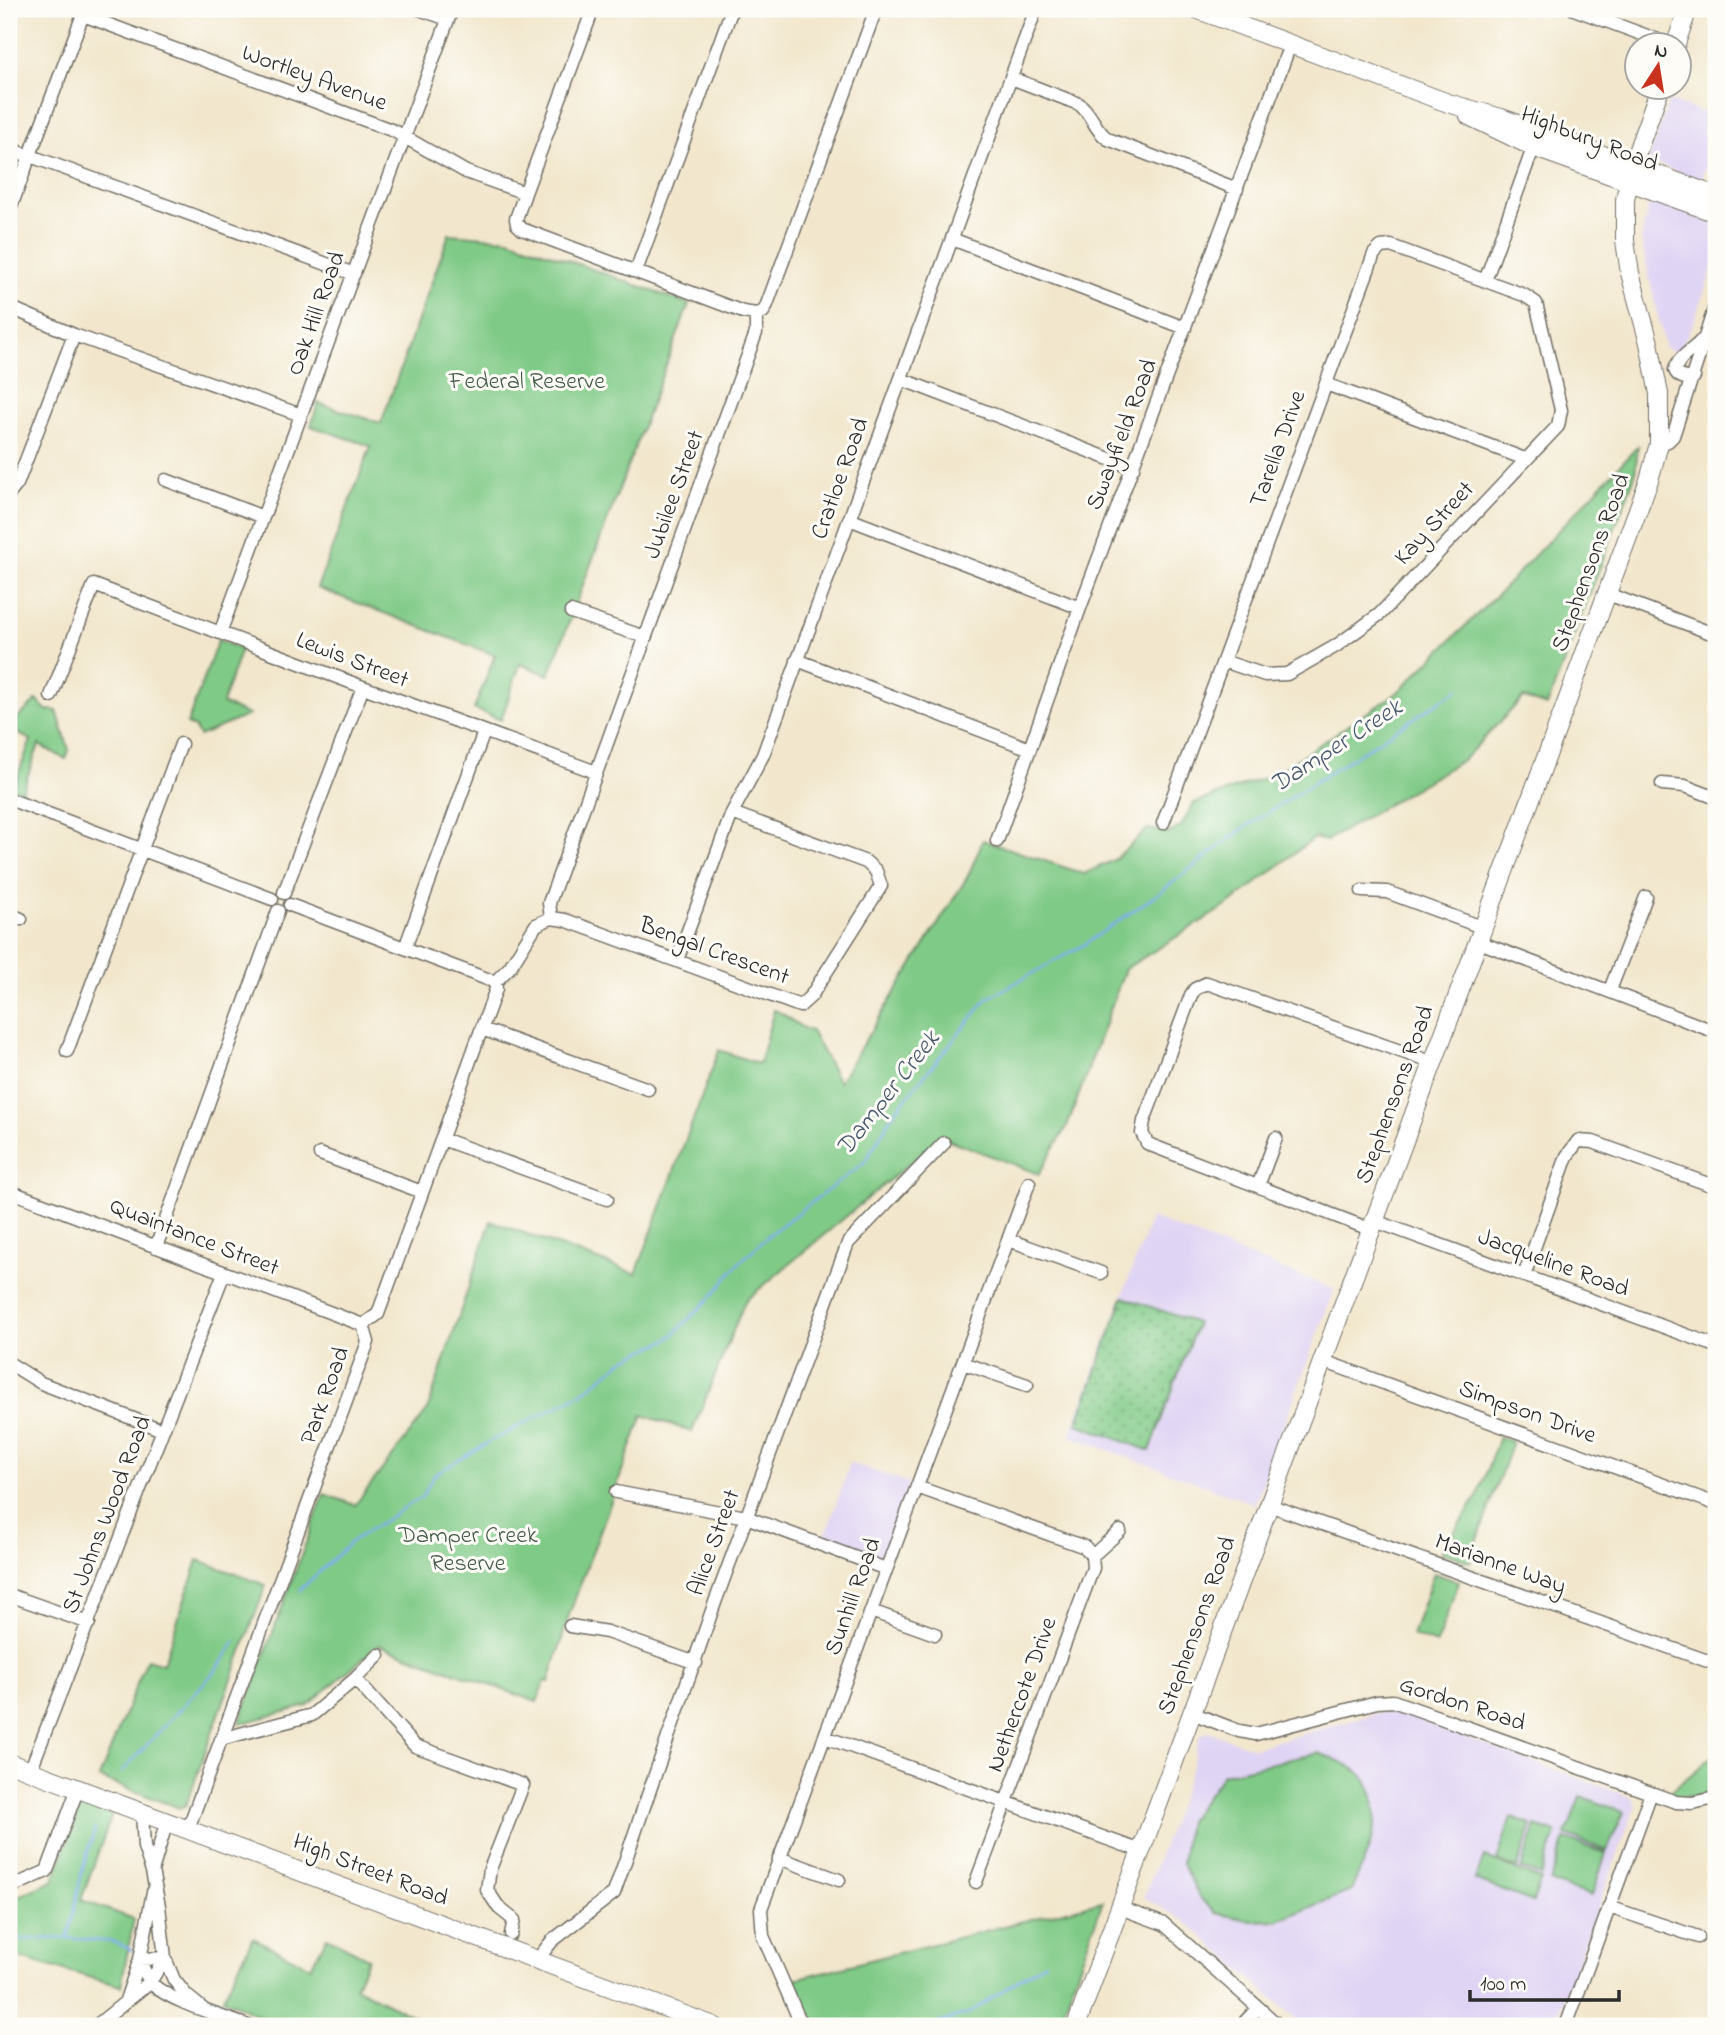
<svg xmlns="http://www.w3.org/2000/svg" width="1725" height="2035" font-family="'Indie Flower',sans-serif">
  <style>
    .built { fill: #e0d4f4 }
    .grass { fill: url(#grass-dots); stroke: #567a59; stroke-width: 2 }
    .park { fill: #80ca87; stroke: #567a59; stroke-width: 2 }
    .lines { fill: none; stroke-linecap: round; stroke-linejoin: round }
    .stream { stroke: #7daee9; stroke-width: 2.5 }
    .street-casing { stroke: #716d64; stroke-width: 15 }
    .primary-casing { stroke: #716d64; stroke-width: 20 }
    .street { stroke: #fff; stroke-width: 12 }
    .primary { stroke: #fff; stroke-width: 18 }
    .labels { text-anchor: middle; dominant-baseline: central; stroke-width: 6; stroke-linejoin: round; paint-order: stroke }
    .street-label { font-size: 24px; fill: #2b2b2b; stroke: #fdfcf7 }
    .park-label { font-size: 24px; fill: #445b47; stroke: #fdfcf7 }
    .water-label { font-size: 26px; font-style: italic; fill: #48596e; stroke: #fdfcf7 }
  </style>
  <defs>
    <pattern id="grass-dots" width="8" height="8" patternUnits="userSpaceOnUse" patternTransform="scale(1.75)"><rect width="8" height="8" fill="#80ca87"/><path d="M2 2h.1M6 6h.1" fill="none" stroke="#69a46f" stroke-width="1.8" stroke-linecap="round"/></pattern>
  </defs>
  <rect width="100%" height="100%" fill="#fdfcf7"/>
  <filter id="ink" filterUnits="userSpaceOnUse"><feTurbulence type="fractalNoise" baseFrequency=".0143" numOctaves="2"/><feDisplacementMap in="SourceGraphic" scale="14" xChannelSelector="R" yChannelSelector="G"/><feConvolveMatrix kernelMatrix="1 2 1 2 8 2 1 2 1" color-interpolation-filters="sRGB"/></filter>
  <filter id="wash" filterUnits="userSpaceOnUse"><feTurbulence type="fractalNoise" baseFrequency=".00686" numOctaves="4" result="noise"/><feDisplacementMap in="SourceGraphic" scale="28" xChannelSelector="R" yChannelSelector="G"/><feGaussianBlur stdDeviation="1.57" result="paint"/><feColorMatrix in="noise" values="0 0 0 0 0 0 0 0 0 0 0 0 0 0 0 0 0 1.4 0 .05"/><feComposite in="paint" operator="in"/></filter>
  <g filter="url(#wash)">
    <rect width="100%" height="100%" fill="#f2e7cd"/>
    <!-- built -->
    <path class="built" d="M1669,101l47,16v24l-15,39 -53,-19z
      M1652,202l64,22v35l-26,72 -13,21 -12,-4 -24,-108 8,-37z
      M1151,1218l183,71 -79,215 -185,-68z
      M850,1463l59,20 -26,76 -59,-20z
      M1394,1711l239,87 3,7 -82,221h-251l-118,-105 -41,-24 46,-124 10,-38 9,-3 45,16 127,-36z"/>
    <!-- grass -->
    <path class="grass" d="M1123,1297l74,26 -47,128 -73,-27z"/>
    <!-- park -->
    <path class="park" d="M449,234l60,5 180,65 -140,371 -29,-11 -19,56 -27,-11 21,-54 -178,-67 54,-142 -60,-20 7,-23 63,20z
      M1638,446l-3,29 -88,231 -24,-8 -59,61 -138,82 -12,-3 -83,65 -106,66 -57,155 -29,50 -98,-37 -196,164 -53,131 -49,-17 -74,200 -20,67 -4,-1 -8,21 -158,-57 -72,61 -68,18 85,-230 31,11 72,-94 64,-190 145,53 83,-224 40,14 15,-54c15,5 20,16 37,21l28,51 129,-206 15,-36 101,34 30,-14 34,-31 22,4 11,-7 13,-23 79,-28 124,-82 106,-104z
      M218,640l23,9 -19,55 27,11 -50,21 -4,-8 -8,-4z
      M37,700l9,10 11,1 12,39 -3,9 -27,-14 -17,46 -9,-3 18,-48 -22,-11v-3z
      M1499,1437l13,5 -42,120 -29,-10 36,-55z
      M198,1560l68,25 -80,220 -7,3 -80,-30 48,-119 16,5z
      M1434,1573l25,9 -23,62 -24,-9z
      M1318,1753c14,5 38,13 47,26 24,38 1,76 -14,112l-72,29 -27,1 -36,-8 -15,-14 -19,-35 6,-43 35,-47z
      M1716,1754v38l-36,6 -13,-4z
      M1580,1796l44,16 -17,39 -41,-16z
      M82,1804l30,10 -31,86 53,19 -13,67 -112,-31v-55l44,-19z
      M1511,1818l21,7 -15,43 -20,-7z
      M1536,1826l20,7 -15,43 -20,-7z
      M1565,1839l41,14 -14,43 -42,-14z
      M1484,1857l57,23 -8,22 -58,-22z
      M1103,1901l-45,125h-245l-18,-47z
      M327,1937l41,21 -13,29 70,35 -2,4h-144l-56,-28 30,-60 57,29z"/>
    <g class="lines">
      <!-- stream -->
      <path class="stream" d="M300,1590l52,-49 70,-44 12,-22 53,-32 94,-49 44,-35 44,-20 45,-45 24,-30 32,-30 95,-72 28,-48 94,-115 98,-55 74,-51 82,-63 218,-141
        M122,1772l94,-102 20,-29
        M68,1938l46,4 18,8
        M9,1940l59,-2 15,-71 12,-38
        M928,2026l40,-12 77,-52"/>
    </g>
  </g>
  <g filter="url(#ink)">
    <g class="lines">
      <defs>
        <path id="street" d="M419,9l29,10
          M593,9l-68,184 -9,26 1,5 5,5 221,83 13,2
          M1574,9l100,37
          M83,15l311,116 72,41 59,21
          M1011,78l68,26c13,9 15,26 29,35l129,50
          M9,148l15,6
          M32,150l53,-141
          M36,158l318,116
          M9,212l19,-51
          M952,239l233,89
          M636,271l96,-262
          M1485,281l51,-141
          M9,307l65,28 227,80
          M756,314l7,-2 3,-5 110,-298
          M1694,377c-8,2 -16,1 -19,-7 3,-13 17,-19 26,-29
          M901,379l232,89
          M1326,384l199,75
          M1659,444l9,-3 5,-5 43,-133
          M166,480l97,37
          M9,494l8,-10 57,-149
          M849,519l231,89
          M1608,594l108,41
          M571,612l74,25
          M220,633l232,-624
          M797,660l233,89
          M51,696l43,-111 269,102 233,85
          M1662,784l23,2 31,12
          M9,799l263,100
          M1163,823l211,-569 7,-7 10,-1 133,49 12,8 25,107 -3,16 -178,188 -44,32 -49,28 -22,1 -42,-14
          M997,841l83,-233 210,-563
          M1362,891l25,1 97,36
          M284,893l79,-206
          M290,905l205,77
          M9,914l12,5
          M551,918l14,2 235,86 11,-10 70,-110 -5,-15 -10,-9 -134,-49
          M1479,942l237,90
          M405,948l79,-216
          M677,960l55,-147 31,-58 273,-746
          M495,982l15,-15 26,-42 15,-7 -2,-15 207,-570v-19
          M1610,990l36,-93
          M482,1029l166,60
          M67,1051l114,-307
          M442,1139l165,60
          M320,1154l102,38
          M1258,1186l18,-48
          M9,1191l354,134
          M1375,1221l341,125
          M1372,1230l-219,-84 -6,-3 -5,-10 2,-12 47,-126 4,-6 12,-6 227,80
          M1009,1240l92,33
          M156,1247l122,-336
          M1524,1276l43,-120 11,-15 15,1 123,45
          M1323,1361l393,143
          M9,1363l32,20 121,47
          M963,1363l64,22
          M917,1487l168,60 7,9
          M616,1492l130,25 140,52
          M1269,1505l447,159
          M1092,1556l28,-25
          M9,1595l80,28
          M871,1611l64,23
          M570,1626l37,6 89,31
          M355,1679l60,67 108,39 -33,84 -3,21 12,18 15,12 -3,14
          M1192,1713l47,18 17,3 121,-32 16,-1 283,101 16,1 24,-5
          M825,1737l316,114
          M221,1739l91,-24 43,-36 24,-24
          M30,1771l194,-498
          M142,1812l2,35 8,24 7,35 6,52 9,22 13,16 16,13
          M188,1829l180,-487 -5,-17 15,-11 118,-325 -1,-7
          M779,1858l60,22
          M152,1871l15,-50
          M976,1882l117,-314 -1,-12
          M9,1888l38,-17 31,-83
          M1609,1907l89,30
          M1120,1908l44,16 115,102
          M165,1958l-25,1c3,8 6,19 12,25 19,18 70,32 96,42
          M537,1960l15,-19 62,-48 100,-288 134,-362 96,-100
          M126,2000l14,-41 13,-67
          M96,2026l54,-44 15,-24
          M802,2026l-39,-90 -2,-27 268,-726
          M1241,2026l17,-18
          M1566,2026l85,-233"/>
        <path id="primary" d="M1196,9l252,94 53,15 215,78
          M1675,46l13,-37
          M1469,116l64,31 183,66
          M9,1763l705,263
          M1076,2026l573,-1546 10,-36v-50l-10,-51 -19,-70 -5,-32v-41l7,-34 28,-78"/>
      </defs>
      <!-- street casing -->
      <use href="#street" class="street-casing"/>
      <!-- primary casing -->
      <use href="#primary" class="primary-casing"/>
      <!-- street -->
      <use href="#street" class="street"/>
      <!-- primary -->
      <use href="#primary" class="primary"/>
    </g>
  </g>
  <g class="labels">
    <!-- street labels -->
    <g class="street-label">
      <text transform="translate(314 79) rotate(20)">Wortley Avenue</text>
      <text transform="translate(1589 140) rotate(21)">Highbury Road</text>
      <text transform="translate(317 314) rotate(-70)">Oak Hill Road</text>
      <text transform="translate(1123 435) rotate(-69)">Swayfield Road</text>
      <text transform="translate(1279 449) rotate(-70)">Tarella Drive</text>
      <text transform="translate(841 479) rotate(-70)">Cratloe Road</text>
      <text transform="translate(675 495) rotate(-70)">Jubilee Street</text>
      <text transform="translate(1435 524) rotate(-47)">Kay Street</text>
      <text transform="translate(1592 563) rotate(-70)">Stephensons Road</text>
      <text transform="translate(352 661) rotate(21)">Lewis Street</text>
      <text transform="translate(714 952) rotate(20)">Bengal Crescent</text>
      <text transform="translate(1396 1095) rotate(-70)">Stephensons Road</text>
      <text transform="translate(194 1238) rotate(21)">Quaintance Street</text>
      <text transform="translate(1553 1264) rotate(20)">Jacqueline Road</text>
      <text transform="translate(326 1396) rotate(-70)">Park Road</text>
      <text transform="translate(1527 1413) rotate(20)">Simpson Drive</text>
      <text transform="translate(108 1515) rotate(-69)">St Johns Wood Road</text>
      <text transform="translate(715 1543) rotate(-70)">Alice Street</text>
      <text transform="translate(1500 1565) rotate(20)">Marianne Way</text>
      <text transform="translate(854 1597) rotate(-70)">Sunhill Road</text>
      <text transform="translate(1198 1626) rotate(-70)">Stephensons Road</text>
      <text transform="translate(1023 1695) rotate(-70)">Nethercote Drive</text>
      <text transform="translate(1462 1705) rotate(18)">Gordon Road</text>
      <text transform="translate(370 1871) rotate(21)">High Street Road</text>
    </g>
    <!-- park labels -->
    <g class="park-label">
      <text x="527" y="382">Federal Reserve</text>
      <text x="468" y="1536">Damper Creek<tspan x="468" dy="28">Reserve</tspan></text>
    </g>
    <!-- water labels -->
    <g class="water-label">
      <text transform="translate(1337 747) rotate(-33)">Damper Creek</text>
      <text transform="translate(889 1094) rotate(-52)">Damper Creek</text>
    </g>
  </g>
  <!-- margin -->
  <rect width="1725" height="2035" fill="none" stroke="#fdfcf7" stroke-width="35"/>
  <!-- north arrow -->
  <g transform="translate(1658 66) rotate(12)"><circle r="33" fill="#fdfcf7" stroke="#a9a8a5" stroke-width="2"/>
  <path d="M0-5L12 26L0 18L-12 26Z" fill="#c8321e"/>
  <text y="-10" font-size="19" font-weight="bold" text-anchor="middle" fill="#2b2b2b">N</text>
  </g>
  <!-- scale -->
  <path d="M1470 1990v10h149v-10" fill="none" stroke="#2b2b2b" stroke-width="3.5"/>
  <text x="1480" y="1990" font-size="21" fill="#2b2b2b" stroke="#fdfcf7" stroke-width="5" paint-order="stroke">100 m</text>
</svg>
